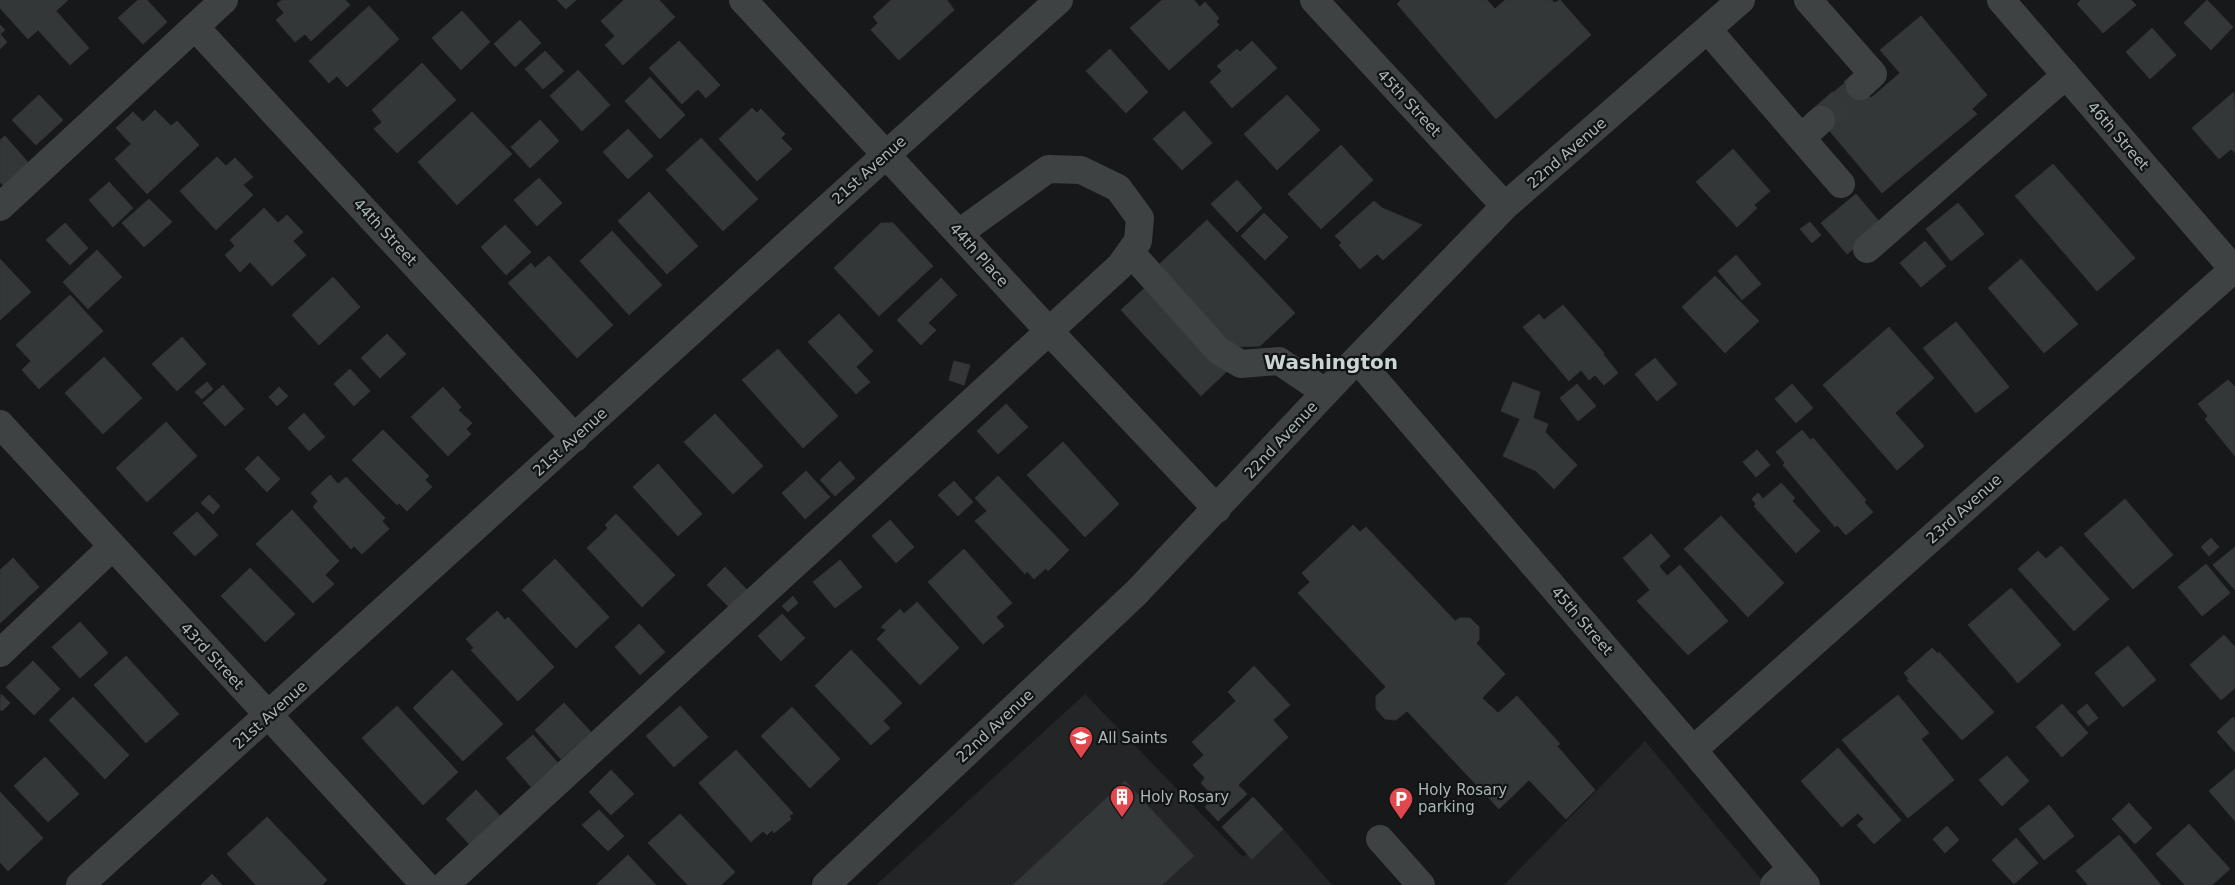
<svg xmlns="http://www.w3.org/2000/svg" width="2235" height="885" font-family="'DejaVu Sans',sans-serif">
  <style>
    .built { fill: #232526 }
    .building { fill: #343738; stroke: #313435 }
    .lines { fill: none; stroke-linecap: round; stroke-linejoin: round }
    .minor-tunnel { stroke: #353839; stroke-width: 28; stroke-dasharray: 28 14; stroke-linecap: butt }
    .minor { stroke: #3e4242; stroke-width: 28 }
    .labels { text-anchor: middle; dominant-baseline: central; stroke-width: 4.5; stroke-linejoin: round; paint-order: stroke }
    .street-label { font-size: 15px; fill: #abb7b7; stroke: #121314 }
    .poi-label { font-size: 15px; fill: #abb7b7; stroke: #121314; text-anchor: start }
    .district-label { font-size: 20px; font-weight: bold; fill: #cbd4d4; stroke: #121314 }
  </style>
  <rect width="100%" height="100%" fill="#171819"/>
  <!-- built -->
  <path class="built" d="M1085,694l158,163 36,-33 53,61h-456z
    M1645,741l121,144h-262z"/>
  <!-- building -->
  <path class="building" d="M0,0h68l-12,11 33,37 -19,17 -32,-35 -10,9 -28,-31z
    M138,0h9l20,22 -24,22 -25,-26z
    M282,0h63l5,5 -39,36 -6,-7 -10,8 -19,-22 8,-7 -7,-9z
    M557,0h19l-10,9z
    M624,0h35l16,17 -52,48 -18,-20 10,-9 -14,-15z
    M891,0h56l7,10 -55,50 -28,-30 7,-7 -5,-6z
    M1162,0h32l6,7 5,-5 14,16 -3,3 3,4 -50,45 -39,-42z
    M1401,0h86l8,9 10,-9h47l2,3 6,-3 31,35 -95,84 -99,-115z
    M2081,0h50l5,5 -33,28 -26,-29z
    M2207,0l26,27 -22,23 -27,-27z
    M369,6l30,33 -52,48 -10,-11 -8,7 -20,-22z
    M462,11l28,31 -29,28 -29,-32z
    M1921,16l66,79 -15,14 5,5 -95,79 -70,-83 40,-33 19,21 29,-25 -20,-23z
    M520,20l21,23 -26,24 -21,-23z
    M0,25l5,5 -5,4 7,8 -7,7z
    M2152,28l24,27 -26,24 -24,-27z
    M679,41l41,44 -14,13 -8,-9 -16,15 -33,-36z
    M1252,41l25,27 -45,40 -22,-26 12,-11 -5,-5 20,-17 3,3z
    M1110,49l38,43 -22,21 -40,-42z
    M545,51l19,20 -21,18 -18,-20z
    M422,63l34,37 -59,53 -23,-24 8,-7 -10,-12z
    M578,70l32,35 -28,26 -32,-35z
    M650,77l35,38 -25,24 -35,-38z
    M2234,92l1,61 -4,-4 -12,10 -27,-31z
    M39,95l24,25 -27,25 -24,-25z
    M1287,95l33,35 -43,40 -33,-36z
    M752,108l5,5 4,-4 24,25 -4,4 11,11 -35,32 -38,-42z
    M155,110l16,16 6,-5 22,24 -52,49 -32,-35 16,-15 -15,-16 17,-16 10,10z
    M1184,111l28,32 -30,27 -29,-31z
    M472,112l40,42 -55,51 -39,-43z
    M540,120l19,21 -29,27 -19,-21z
    M628,129l25,27 -25,23 -25,-27z
    M5,136l28,32 -25,23 -8,-9v-42z
    M701,138l57,61 -35,32 -57,-61z
    M1341,145l32,35 -52,49 -33,-35z
    M1733,149l37,42 -16,14 3,3 -20,19 -41,-45z
    M217,157l9,9 9,-8 18,19 -10,8 10,10 -37,35 -36,-39z
    M2053,164l82,94 -38,33 -82,-95z
    M539,178l23,25 -25,23 -23,-26z
    M1237,180l25,28 -25,24 -26,-28z
    M109,182l24,26 -20,19 -24,-27z
    M649,192l49,54 -31,28 -49,-53z
    M1856,194l26,31 -35,29 -26,-31z
    M149,199l23,23 -28,25 -22,-24z
    M1374,201l8,7 40,17 -39,35 -6,-6 -17,15 -21,-24 3,-2 -7,-7z
    M1958,203l26,31 -33,27 -25,-32z
    M264,208l14,15 9,-8 16,17 -10,9 13,14 -34,31 -22,-24 -10,10 -15,-17 10,-9 -5,-6z
    M1264,213l24,24 -23,23 -24,-24z
    M1207,220l88,93 -35,33 -36,1 -71,-77z
    M1810,222l11,13 -9,8 -12,-14z
    M65,223l23,25 -18,17 -24,-25z
    M881,223h12l40,43 -54,50 -45,-48z
    M505,225l26,27 -25,23 -25,-28z
    M612,231l50,54 -33,30 -49,-54z
    M1925,241l21,25 -25,21 -21,-24z
    M97,250l25,27 -34,32 -25,-27z
    M1736,255l25,29 -19,16 -24,-29z
    M549,256l64,69 -36,33 -69,-75 23,-20 4,5z
    M0,259l31,33 -31,28z
    M2021,259l57,65 -34,29 -56,-65z
    M1715,276l44,45 -34,32 -43,-46z
    M333,277l27,30 -41,38 -27,-30z
    M941,278l16,17 -29,28 8,7 -15,15 -24,-25z
    M1148,285l79,86 -26,25 -80,-86z
    M70,295l33,36 -64,58 -17,-19 9,-9 -15,-16z
    M1563,305l41,48 -1,1 15,19 -14,12 -9,-10 -6,5 -8,-10 -12,11 -46,-54 16,-13 5,6z
    M839,314l34,37 -17,16 14,15 -14,12 -48,-52z
    M1956,322l53,65 -33,26 -53,-65z
    M1889,327l45,51 -39,35 29,33 -27,24 -74,-85z
    M387,334l19,20 -26,24 -19,-20z
    M182,337l24,27 -29,27 -25,-27z
    M778,349l60,67 -35,32 -61,-68z
    M104,357l38,41 -39,36 -38,-41z
    M1655,358l22,26 -20,17 -22,-27z
    M954,361l16,4 -6,20 -15,-5z
    M350,369l20,22 -16,15 -20,-22z
    M2228,380l7,7v69l-30,-37 3,-3 -10,-12z
    M207,382l6,7 -11,10 -7,-7z
    M1513,382l27,10 -7,26 15,6 -3,8 32,33 -23,24 -18,-18 -33,-15 17,-37 -19,-8z
    M1577,384l19,22 -18,15 -18,-23z
    M1792,384l21,24 -17,15 -21,-24z
    M223,385l21,24 -19,17 -22,-23z
    M279,387l9,9 -11,10 -8,-9z
    M443,387l18,20 -3,3 14,13 -6,6 5,5 -23,22 -37,-39z
    M1006,404l22,23 -30,27 -21,-23z
    M304,413l21,24 -16,14 -21,-23z
    M715,414l48,52 -30,28 -49,-52z
    M166,422l31,34 -50,46 -31,-34z
    M383,430l46,46 -4,4 7,7 -25,24 -8,-8 -2,2 -45,-45z
    M1802,430l8,10 3,-2 53,62 -2,2 9,10 -27,23 -9,-10 -2,2 -52,-62 2,-2 -9,-11z
    M1063,442l56,62 -34,33 -58,-62z
    M1757,450l13,15 -14,12 -13,-15z
    M258,456l22,23 -13,13 -22,-23z
    M840,461l15,17 -20,18 -15,-16z
    M658,464l44,50 -24,22 -45,-49z
    M806,471l24,26 -25,22 -23,-26z
    M330,475l8,9 8,-7 39,41 -3,3 7,8 -27,25 -8,-8 -3,3 -38,-42 5,-6 -7,-8z
    M998,476l71,74 -21,21 -2,-3 -12,11 -7,-8 -2,3 -50,-53 12,-10 -12,-13z
    M954,481l19,21 -15,14 -20,-21z
    M1781,483l14,15 -3,3 28,30 -24,22 -42,-47 2,-2 -4,-5 6,-6 5,6z
    M209,495l11,11 -7,8 -12,-11z
    M2125,499l48,56 -40,34 -49,-55z
    M292,510l47,51 -14,14 9,9 -21,19 -57,-59z
    M197,512l21,23 -23,21 -22,-23z
    M616,514l59,61 -33,32 -55,-59 21,-20 -3,-3z
    M1721,516l63,67 -36,34 -64,-68z
    M890,520l24,27 -18,16 -24,-27z
    M1353,525l7,7 6,-5 89,94 5,-3h10l9,9v13l-3,3 29,31 -23,24 16,15 19,-17 43,48 -3,2 38,44 -29,29 -37,-39 -30,29 -92,-98 -11,9 -11,-1 -9,-10v-13l10,-9 -88,-94 12,-11 -8,-9z
    M1651,534l19,22 -11,10 8,10 13,-11 48,56 -40,34 -51,-54 13,-11 -27,-32z
    M2211,538l8,9 -10,9 -8,-9z
    M2061,546l48,53 -35,32 -56,-62 20,-18 8,8z
    M2235,547v43l-22,-25z
    M964,549l48,54 -16,14 8,9 -21,18 -55,-62z
    M13,558l26,29 -39,36v-53z
    M555,559l54,58 -33,31 -54,-58z
    M840,560l22,27 -27,21 -22,-26z
    M2206,564l24,29 -28,23 -24,-29z
    M725,567l24,25 -18,17 -24,-24z
    M250,568l45,46 -30,28 -44,-46z
    M2011,588l50,57 -43,38 -50,-58z
    M793,596l5,7 -10,9 -6,-6z
    M917,602l42,46 -39,37 -43,-46 9,-9 -5,-3 19,-18 4,5z
    M497,611l8,9 3,-3 46,50 -36,34 -47,-51 3,-2 -8,-9z
    M782,614l23,24 -24,23 -23,-25z
    M80,622l28,31 -28,25 -28,-31z
    M639,624l26,28 -25,23 -25,-28z
    M2224,635l11,12v41l-14,12 -31,-35z
    M2128,646l28,34 -33,27 -28,-34z
    M1932,648l6,6 1,-2 55,60 -32,28 -55,-60 2,-1 -5,-6z
    M851,650l51,53 -19,18 7,7 -19,17 -56,-59z
    M126,656l53,58 -33,29 -52,-58z
    M33,661l27,28 -26,26 -28,-28z
    M1254,666l36,39 -17,15 15,17 -50,48 9,9 -29,27 -13,-14 10,-9 -14,-15 4,-5 -12,-13 11,-10 -12,-13 44,-41 -8,-9z
    M452,670l51,54 -40,37 -50,-53z
    M1,694l9,9 -8,8 -2,-2z
    M1898,695l31,38 -8,6 33,41 -46,38 -66,-78z
    M73,697l56,58 -24,24 -56,-59z
    M564,703l27,29 -30,27 -26,-29z
    M2062,704l26,29 -26,24 -26,-30z
    M2087,704l11,14 -10,8 -11,-14z
    M397,706l61,66 -35,33 -61,-67z
    M680,706l28,31 -34,30 -28,-31z
    M792,707l48,52 -30,29 -49,-52z
    M2233,717l2,3v32l-18,-20z
    M533,735l25,28 -27,24 -25,-29z
    M1838,748l63,72 -27,24 -17,-19 7,-6 -6,-6 -16,14 -41,-46z
    M736,750l57,63 -4,3 2,3 -17,14 -2,-3 -5,5 -4,-4 -12,11 -52,-59z
    M2007,756l22,25 -27,25 -23,-26z
    M45,757l34,37 -31,28 -34,-36z
    M2235,769v52l-26,-30z
    M611,770l23,24 -23,21 -22,-23z
    M1125,781l69,75 -32,29h-149z
    M476,790l26,28 -30,29 -26,-28z
    M0,792l43,46 -35,33 -8,-9z
    M1253,797l30,32 -31,30 -30,-32z
    M2129,803l23,25 -17,16 -23,-25z
    M2049,805l25,31 -30,24 -25,-31z
    M599,810l25,26 -16,15 -26,-26z
    M680,814l55,58 -14,13h-33l-40,-42z
    M267,817l60,63 -5,5h-66l-29,-31z
    M2189,824l41,45 -18,16h-27l-29,-31z
    M1947,826l12,14 -14,13 -12,-14z
    M2119,835l42,50h-73l-12,-14z
    M2016,838l22,25 -24,21 -22,-24z
    M628,855l28,30h-60z
    M212,874l10,11h-21z"/>
  <g class="lines">
    <!-- minor-tunnel -->
    <path class="minor-tunnel" d="M1821,120l39,-34"/>
    <!-- minor -->
    <path class="minor" d="M743,0l305,330 169,179
      M1314,0l191,206
      M1808,0l65,74 -13,12
      M2001,0l234,271
      M195,27l380,411
      M1708,30l133,154
      M1801,138l20,-18
      M0,207l224,-207
      M1867,249l199,-174
      M1130,252l89,99 22,13 38,-3 46,31
      M1357,359l336,391 113,135
      M0,424l425,461
      M0,653l112,-106
      M1693,750l542,-482
      M1380,839l41,46
      M80,885l807,-731 172,-154
      M445,885l675,-619 18,-25 2,-23 -22,-30 -37,-18 -33,-1 -89,64
      M826,885l310,-292 221,-234 148,-153 236,-206
      M1774,885l18,-17"/>
  </g>
  <!-- icons -->
  <defs>
    <symbol id="school-pin" viewBox="-11 -11 22 30"><path d="M0 17L-7.5 6A9.5 9.5 0 1 1 7.5 6Z" fill="#e0484d" stroke="#121314"/><path d="M0-5L7-2L0 1L-7-2ZM-4 1L0 2.5L4 1V4Q0 6-4 4Z" fill="#fff"/></symbol>
    <symbol id="building-pin" viewBox="-11 -11 22 30"><path d="M0 17L-7.5 6A9.5 9.5 0 1 1 7.5 6Z" fill="#e0484d" stroke="#121314"/><path d="M-4-6H4V6H1V3H-1V6H-4ZM-2.5-4.3h1.7v1.8h-1.7ZM.8-4.3h1.7v1.8H.8ZM-2.5-1h1.7V.8h-1.7ZM.8-1h1.7V.8H.8Z" fill="#fff"/></symbol>
    <symbol id="parking-pin" viewBox="-11 -11 22 30"><path d="M0 17L-7.5 6A9.5 9.5 0 1 1 7.5 6Z" fill="#e0484d" stroke="#121314"/><path d="M-3.5-5.5H1a3.5 3.5 0 0 1 0 7H-1V5.5H-3.5ZM-1-3.4V-.6H.8a1.4 1.4 0 0 0 0-2.8Z" fill="#fff"/></symbol>
  </defs>
  <g fill-rule="evenodd">
    <use href="#school-pin" x="1067" y="724" width="28" height="38"/>
    <use href="#building-pin" x="1108" y="783" width="28" height="38"/>
    <use href="#parking-pin" x="1387" y="785" width="28" height="38"/>
  </g>
  <g class="labels">
    <!-- street labels -->
    <g class="street-label">
      <text transform="translate(1409 103) rotate(47)">45th Street</text>
      <text transform="translate(2118 136) rotate(49)">46th Street</text>
      <text transform="translate(1567 153) rotate(-41)">22nd Avenue</text>
      <text transform="translate(869 170) rotate(-42)">21st Avenue</text>
      <text transform="translate(385 232) rotate(47)">44th Street</text>
      <text transform="translate(979 255) rotate(48)">44th Place</text>
      <text transform="translate(1281 440) rotate(-47)">22nd Avenue</text>
      <text transform="translate(570 442) rotate(-42)">21st Avenue</text>
      <text transform="translate(1964 509) rotate(-42)">23rd Avenue</text>
      <text transform="translate(1582 621) rotate(49)">45th Street</text>
      <text transform="translate(212 656) rotate(47)">43rd Street</text>
      <text transform="translate(270 715) rotate(-42)">21st Avenue</text>
      <text transform="translate(995 726) rotate(-43)">22nd Avenue</text>
    </g>
    <!-- poi labels -->
    <g class="poi-label">
      <text x="1098" y="738">All Saints</text>
      <text x="1418" y="790">Holy Rosary<tspan x="1418" dy="17">parking</tspan></text>
      <text x="1140" y="797">Holy Rosary</text>
    </g>
    <!-- district labels -->
    <g class="district-label">
      <text x="1331" y="362">Washington</text>
    </g>
  </g>
</svg>
